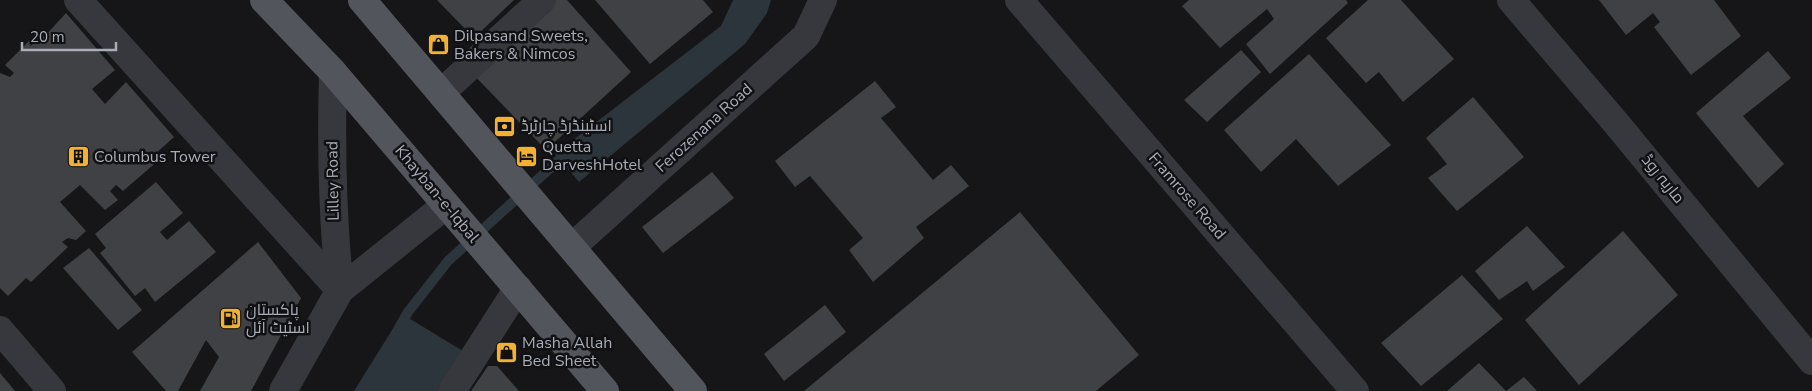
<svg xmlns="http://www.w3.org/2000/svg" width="1812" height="391" font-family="'Nunito Sans',Cairo,sans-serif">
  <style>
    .water { fill: #2c353c }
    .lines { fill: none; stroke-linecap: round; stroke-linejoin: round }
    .stream { stroke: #2c353c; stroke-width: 10 }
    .building { fill: #404145 }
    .minor { stroke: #37383d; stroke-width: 28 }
    .major { stroke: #53555c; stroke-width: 28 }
    .labels { text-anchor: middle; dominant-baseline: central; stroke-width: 5; stroke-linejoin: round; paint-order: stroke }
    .poi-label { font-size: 16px; fill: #a8adb8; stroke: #111113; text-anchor: start }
    .street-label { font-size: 16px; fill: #a8adb8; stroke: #111113 }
  </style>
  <rect width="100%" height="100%" fill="#161618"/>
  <!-- water -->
  <path class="water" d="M733,0h38l-4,13 -22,31 -166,138 -24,-28 166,-128z
    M402,314l61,37 -25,40h-84z"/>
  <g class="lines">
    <!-- stream -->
    <path class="stream" d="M399,328l9,-16 40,-51 122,-111"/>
  </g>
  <!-- building -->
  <path class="building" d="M437,0h77l-40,38z
    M553,0h14l64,72 -85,78 -77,-80z
    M595,0h108l10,12 -63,52z
    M1189,0h157l2,3 -78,71 -24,-30 28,-25 -7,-10 -47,39 -38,-42z
    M1368,0h33l53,59 -51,43 -24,-30 -13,11 -40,-45z
    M1599,0h115l27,36 -50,39 -37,-48 6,-5 -7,-9 -27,22z
    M66,13l49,57 -23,19 13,15 21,-22 48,55 -20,18 5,5 -36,31 -7,-6 -6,6 8,9 -13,10 -25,-25 -20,17 26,29 -10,9 -8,-2 -6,4 6,5 -37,35 -5,-4 -18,18 -8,-8v-215l10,4 4,-4 -9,-8 34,-34 5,6z
    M1241,50l20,22 -54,50 -23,-22z
    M1768,51l23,27 -48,38 41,48 -26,24 -62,-75z
    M1309,54l82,91 -53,41 -42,-47 -35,33 -37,-42z
    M875,81l21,26 -15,11 52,62 18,-15 18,21 -53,41 8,11 -51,44 -24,-32 14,-12 -53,-62 -15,11 -20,-26z
    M1473,97l51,60 -67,54 -29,-33 19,-14 -21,-26z
    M712,172l22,26 -71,55 -21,-26z
    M156,182l27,31 -23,19 7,8 22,-19 27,31 -61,50 -10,-14 -10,8 -35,-43 6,-5 -11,-14z
    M1020,212l119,143 -43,36h-292z
    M1527,226l38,41 -32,24 -6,-10 -28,19 -24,-29z
    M1623,231l55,64 -99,90 -54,-65z
    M258,242l43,56 -50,93h-51l19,-34 -13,-17 -28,51h-12l-34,-39z
    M89,248l53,62 -24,20 -55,-62z
    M1462,275l41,44 -82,67 -40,-43z
    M825,305l21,27 -62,49 -20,-27z
    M1479,363l27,28 18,-14 13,14h-90z
    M488,366h9l22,25h-48z
    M0,373l15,18h-15z"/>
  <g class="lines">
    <!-- minor -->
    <path class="minor" d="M78,0l262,290
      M1019,0l336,391
      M1511,0l105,123 196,238
      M333,72c-2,73 -1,145 7,218
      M441,93l101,-93
      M572,247l234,-211 17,-36
      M0,330l52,61
      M283,391l57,-101 106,-85
      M452,391l66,-103"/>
    <!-- major -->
    <path class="major" d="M264,0l69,72 272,319
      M362,0l331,391"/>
  </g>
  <!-- icons -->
  <defs>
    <symbol id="shop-square" viewBox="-11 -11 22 22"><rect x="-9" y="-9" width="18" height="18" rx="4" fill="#f2b134" stroke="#111113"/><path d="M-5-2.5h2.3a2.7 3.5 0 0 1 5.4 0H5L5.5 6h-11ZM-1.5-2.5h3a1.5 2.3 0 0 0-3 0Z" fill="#111"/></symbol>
    <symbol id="bank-square" viewBox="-11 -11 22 22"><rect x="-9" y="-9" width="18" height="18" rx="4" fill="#f2b134" stroke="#111113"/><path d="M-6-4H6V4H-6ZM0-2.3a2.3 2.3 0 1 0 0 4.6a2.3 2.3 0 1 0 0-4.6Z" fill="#111"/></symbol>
    <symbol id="hotel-square" viewBox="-11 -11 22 22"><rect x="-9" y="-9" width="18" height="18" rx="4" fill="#f2b134" stroke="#111113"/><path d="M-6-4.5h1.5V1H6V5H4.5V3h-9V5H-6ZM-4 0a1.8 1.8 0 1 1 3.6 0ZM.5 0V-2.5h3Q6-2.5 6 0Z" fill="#111"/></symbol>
    <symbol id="building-square" viewBox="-11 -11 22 22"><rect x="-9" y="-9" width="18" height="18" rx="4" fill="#f2b134" stroke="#111113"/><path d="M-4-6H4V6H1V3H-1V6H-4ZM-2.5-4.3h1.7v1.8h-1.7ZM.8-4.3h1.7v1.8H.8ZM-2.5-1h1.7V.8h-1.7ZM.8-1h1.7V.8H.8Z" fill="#111"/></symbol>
    <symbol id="fuel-square" viewBox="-11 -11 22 22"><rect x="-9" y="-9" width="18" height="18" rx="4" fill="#f2b134" stroke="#111113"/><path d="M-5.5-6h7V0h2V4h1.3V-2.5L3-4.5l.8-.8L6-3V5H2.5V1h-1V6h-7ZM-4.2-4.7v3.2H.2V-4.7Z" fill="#111"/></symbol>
  </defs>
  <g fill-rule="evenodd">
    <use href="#shop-square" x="426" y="32" width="25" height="25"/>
    <use href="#bank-square" x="492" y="114" width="25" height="25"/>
    <use href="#hotel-square" x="514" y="144" width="25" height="25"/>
    <use href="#building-square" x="66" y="144" width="25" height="25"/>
    <use href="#fuel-square" x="218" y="306" width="25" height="25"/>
    <use href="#shop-square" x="494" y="340" width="25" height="25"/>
  </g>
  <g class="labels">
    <!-- poi labels -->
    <g class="poi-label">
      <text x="454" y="36">Dilpasand Sweets,<tspan x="454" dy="18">Bakers &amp; Nimcos</tspan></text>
      <text x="521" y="126">اسٹینڈرڈ چارٹرڈ</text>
      <text x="542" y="147">Quetta<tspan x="542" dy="18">DarveshHotel</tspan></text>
      <text x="94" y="157">Columbus Tower</text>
      <text x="246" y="310">پاکستان<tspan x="246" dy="18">اسٹیٹ آئل</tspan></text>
      <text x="522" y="343">Masha Allah<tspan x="522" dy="18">Bed Sheet</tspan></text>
    </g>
    <!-- street labels -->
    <g class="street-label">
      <text transform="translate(704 128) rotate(-42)">Ferozenana Road</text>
      <text transform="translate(1663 179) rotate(51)">ماریہ روڈ</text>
      <text transform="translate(333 181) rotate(-91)">Lilley Road</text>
      <text transform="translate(437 194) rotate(50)">Khayban-e-Iqbal</text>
      <text transform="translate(1187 196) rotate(49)">Framrose Road</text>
    </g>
  </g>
  <!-- scale -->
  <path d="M22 42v8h94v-8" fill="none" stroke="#a8adb8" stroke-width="2.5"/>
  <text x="30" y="42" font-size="15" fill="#a8adb8" stroke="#111113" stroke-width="4" paint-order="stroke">20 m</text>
</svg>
